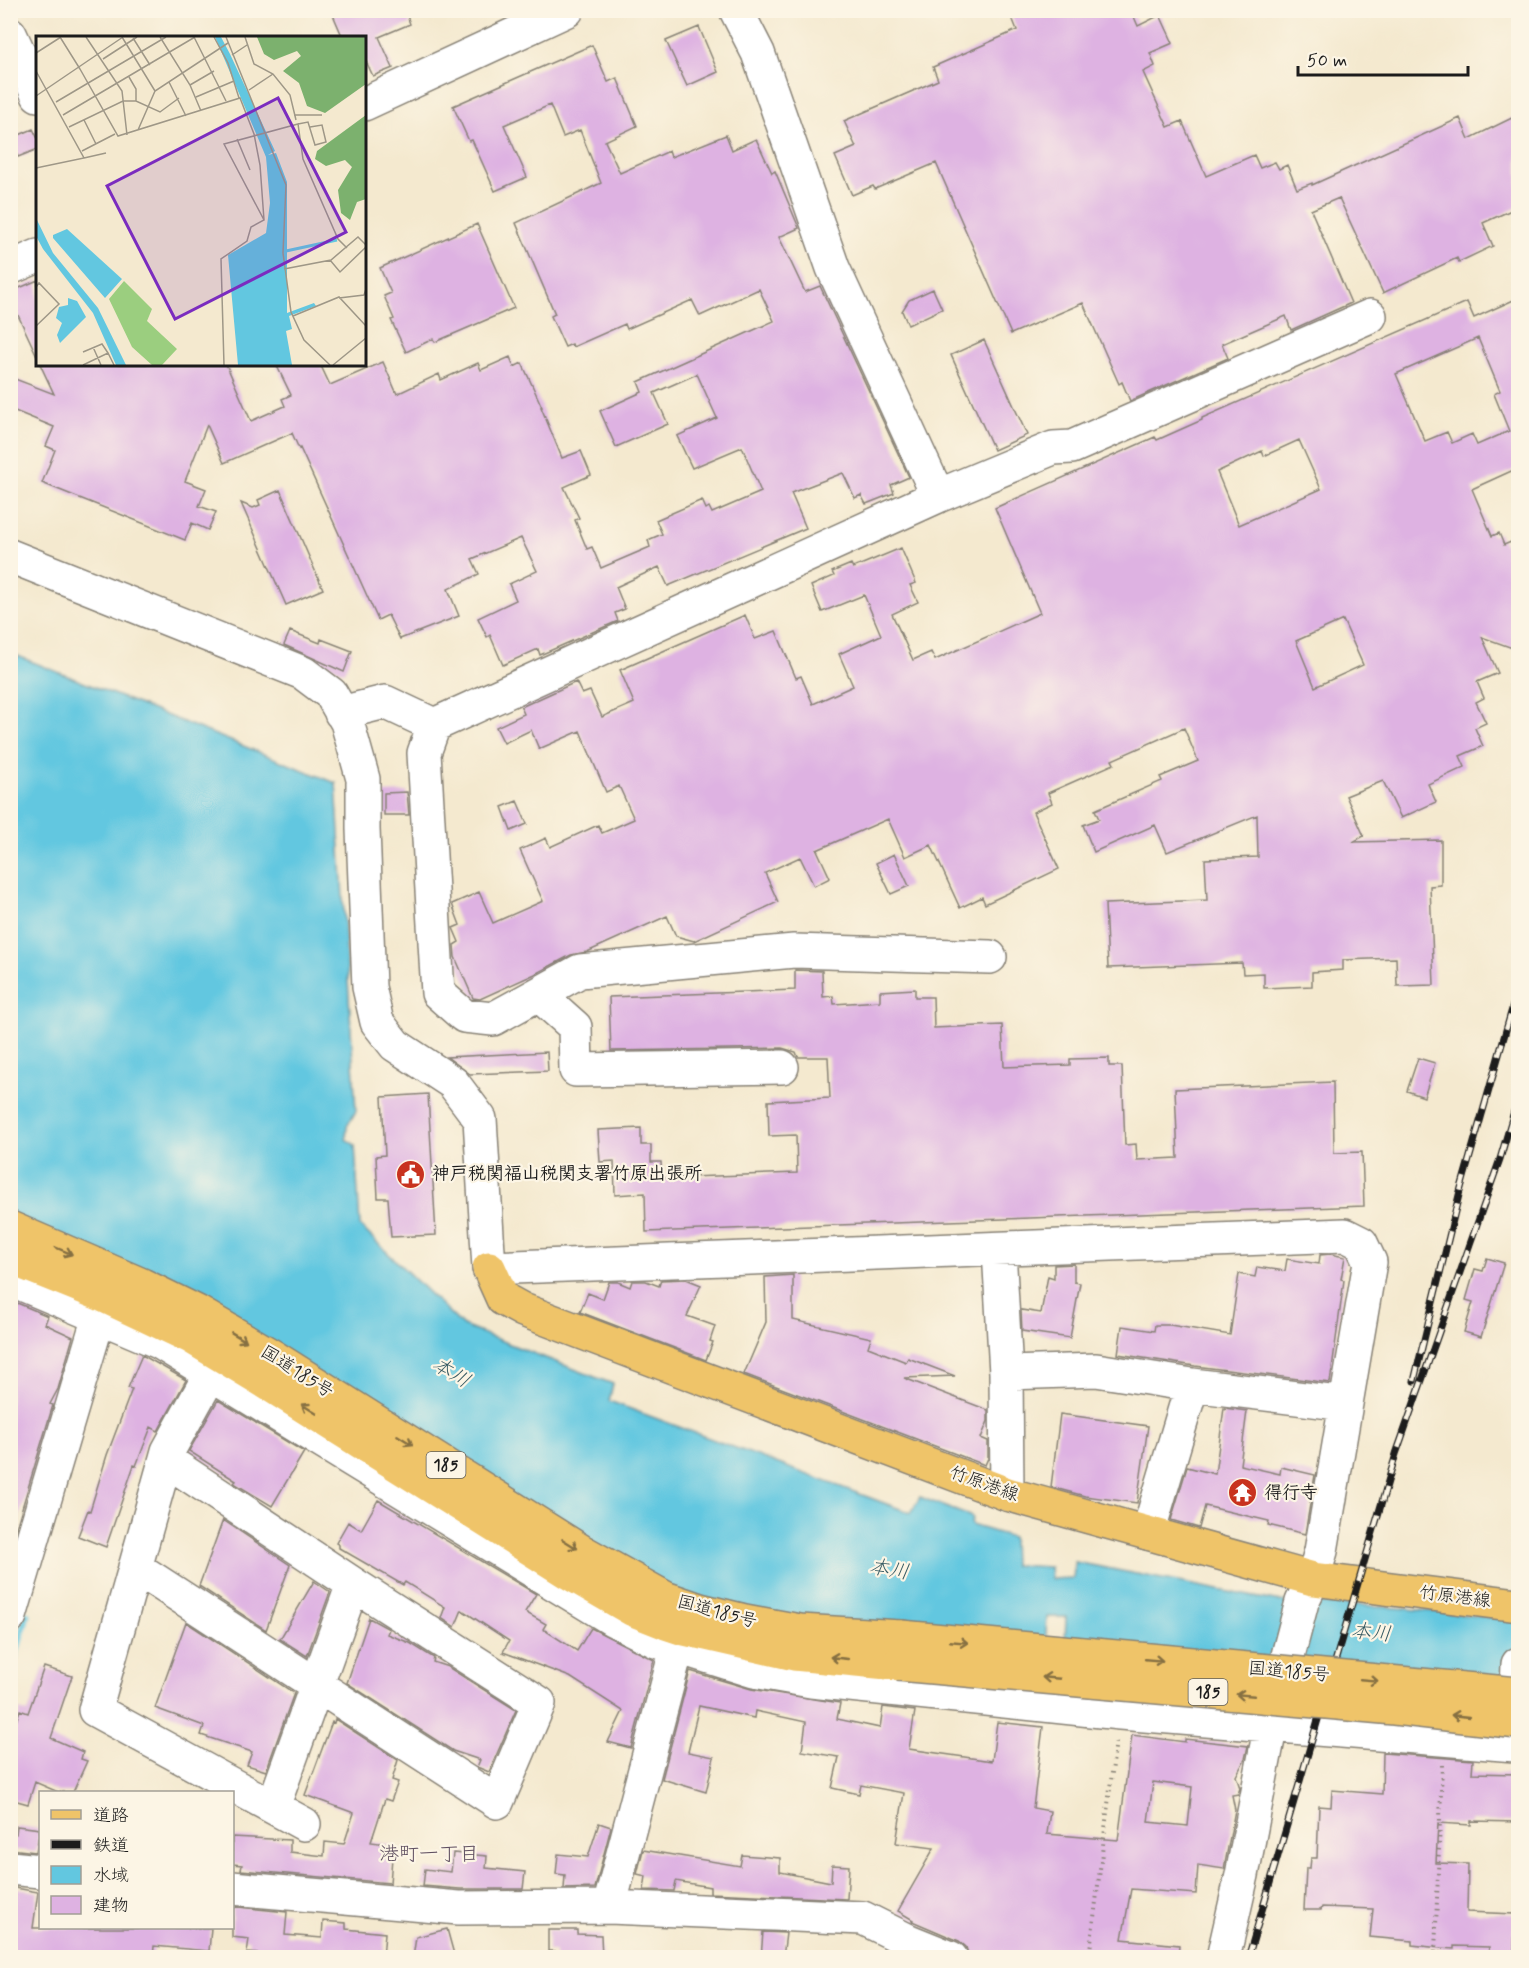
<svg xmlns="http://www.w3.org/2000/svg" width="1529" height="1968" font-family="Mynerve,'Klee One',sans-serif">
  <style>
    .water { fill: #62c7e0; stroke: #3f727e; stroke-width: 1.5 }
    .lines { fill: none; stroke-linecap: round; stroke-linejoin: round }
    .stream { stroke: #62c7e0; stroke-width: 7 }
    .building { fill: #deb2e2; fill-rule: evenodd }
    .minor-casing { stroke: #888276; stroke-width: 36 }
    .major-casing { stroke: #888276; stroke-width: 36 }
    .highway-casing { stroke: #888276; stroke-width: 36 }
    .path { stroke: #888276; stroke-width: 4; stroke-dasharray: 1.5 4.5; stroke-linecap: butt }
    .minor { stroke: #fff; stroke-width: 33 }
    .major { stroke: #efc469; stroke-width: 33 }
    .highway { stroke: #efc469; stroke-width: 33 }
    .rail-casing { stroke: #1c1c1c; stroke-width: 7 }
    .rail { stroke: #fcf5e5; stroke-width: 4.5; stroke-dasharray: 14; stroke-linecap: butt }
    .highway-bridge-casing { stroke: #888276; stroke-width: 36; stroke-linecap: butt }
    .highway-bridge { stroke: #efc469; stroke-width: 33 }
    .oneway { stroke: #867042 }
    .labels { text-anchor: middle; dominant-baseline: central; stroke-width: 4.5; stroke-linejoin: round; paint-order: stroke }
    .shield { fill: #fcf5e5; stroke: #5f5d58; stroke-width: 1.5 }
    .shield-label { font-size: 16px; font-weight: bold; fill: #1c1c1c }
    .poi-label { font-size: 18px; font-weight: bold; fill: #1c1c1c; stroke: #fcf5e5; text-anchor: start }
    .street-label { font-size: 18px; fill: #1c1c1c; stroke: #fcf5e5 }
    .water-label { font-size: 20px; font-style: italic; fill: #345861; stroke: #fcf5e5 }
    .neighbourhood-label { font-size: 20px; fill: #605061; stroke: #fcf5e5 }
    .inset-river { fill: none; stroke: #62c7e0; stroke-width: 3 }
    .inset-road { fill: none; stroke: #9e9787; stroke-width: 1.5 }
    .view { fill: #7b2cbf; fill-opacity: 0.15; stroke: #7b2cbf; stroke-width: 3 }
    .inset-edge { fill: none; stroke: #1c1c1c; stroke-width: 3 }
  </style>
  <rect width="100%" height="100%" fill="#fcf5e5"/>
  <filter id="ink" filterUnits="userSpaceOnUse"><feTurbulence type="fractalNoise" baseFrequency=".0167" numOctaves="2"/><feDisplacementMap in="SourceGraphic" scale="12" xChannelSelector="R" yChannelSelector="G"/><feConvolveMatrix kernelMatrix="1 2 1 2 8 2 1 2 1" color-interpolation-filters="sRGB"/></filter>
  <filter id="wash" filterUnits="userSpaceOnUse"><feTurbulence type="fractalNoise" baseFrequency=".008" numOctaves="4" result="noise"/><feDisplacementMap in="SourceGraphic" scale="24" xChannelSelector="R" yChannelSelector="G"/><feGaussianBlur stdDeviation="1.35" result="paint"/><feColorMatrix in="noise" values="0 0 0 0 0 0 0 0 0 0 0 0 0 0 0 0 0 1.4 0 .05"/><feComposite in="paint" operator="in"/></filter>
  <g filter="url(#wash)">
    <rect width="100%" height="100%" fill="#f4e9cf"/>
    <!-- water -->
    <path class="water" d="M10,653l326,130 20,328 -9,15 -1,13 9,6 5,81 103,100 150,58 -4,17 302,112 9,-16 52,20 -1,8 41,12 1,28 37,2 1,12 22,-1 2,-16 200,39 103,5 140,14v114l-455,-41 3,-76h-19l-5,77 -311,-39 -720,-385z"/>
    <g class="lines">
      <!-- stream -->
      <path class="stream" d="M10,1673l17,-58"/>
    </g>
    <g id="blocks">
      <!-- building -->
      <path class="building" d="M331,10h74l5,14 -31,13 14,31 -20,8 -9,-19v-19h-21z
        M1009,10h122l7,16 22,-11 13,28 -23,10 5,13 -12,6 25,55 14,-6 24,55 48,-21 6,13 15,-6 4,7 8,-4 10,24 15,-6v2l148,-67 9,21 49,-24v92l-35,16 10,23 -34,16 -2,-4 -74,35 -44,-95 -28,12 40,93 -60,27 -5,-14 -64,28 6,14 -98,43 -8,-19 -3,2 -36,-81 -72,31 -75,-171 -61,26 -2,-3 -21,9 -17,-39 21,-9 -12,-26 94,-41 -5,-13 84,-37z
        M699,27l19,45 -31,14 -21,-45z
        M592,45l16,37 9,-4 20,48 -32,15 15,32 49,-22 2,6 55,-22 6,15 24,-11 16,34 3,-2 24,57 -20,9 26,55 15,-6 89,191 -18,8 3,8 -28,11 -5,-9 -6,3 -12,-25 -52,20 15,35 -138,58 -9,-19 -43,20 9,22 -10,4 3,8 -78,34 -2,-6 -35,16 -13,-30 -3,2 -9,-19 38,-18 -7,-16 28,-13 -16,-33 -49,21 7,15 -31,15 11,27 -59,23 -12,-24 -10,5 -78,-172 -1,1 -7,-16 -68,30 -17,-38 -22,56 21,8 -7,17 17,6 -8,18 -16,-7 -7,17 -143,-57 13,-33 -9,-4 8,-19 -44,-18v-32l44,17 -14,-30h186l25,57 34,-15 -3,-7 9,-4 -15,-31h44l10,21 53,-23 14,32 42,-20 2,6 37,-17 3,7 29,-13 4,10 8,-4 20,44h-1l21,51 19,-7 10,24 -27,12 15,31 -4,2 12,29 5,-2 9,21 49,-21 -2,-7 14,-6 -6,-14 46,-20 4,9 3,-2 3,6 49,-21 -19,-45 -50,21 -15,-32 40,-18 -20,-44 -43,19 14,31 -52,23 -16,-36 42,-19 -4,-10 136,-61 -15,-32 -59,27 -8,-16 -65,29 -2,-5 -52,23 -1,-3 -7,3 -14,-31 4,-2 -39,-91 85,-40 -21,-53 -17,7 -13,-32 -46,20 23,52 -32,14 -23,-51 -3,1 -16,-35z
        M33,129l5,10v10l-20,8 -8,-18z
        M477,224l37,84 -79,34 -2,-3 -27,13 -15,-32 3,-1 -10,-23 7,-3 -11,-25z
        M38,280v78l-28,-60v-6z
        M933,289l9,20 -34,16 -6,-14 7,-11z
        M1518,298v170l-46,21 20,47 7,-3 5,12 14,-6v111l-36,-13 16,36 -21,9 7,16 -8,4 10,21 -11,5 8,18 -23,10 5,11 -37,17 8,18 -35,16 -18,-37 -37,15 18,40 -11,6 88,-2v45l-11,1 4,99 -37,1 -1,-28 -53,2v10l-31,2v14l-48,2v-15l-21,1 -1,-11 -134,5 -3,-64 102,-4 -2,-41 53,-2 -1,-42 -90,37 -12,-27 -61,27 -11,-27 16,-6 -4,-9 67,-29 -2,-4 38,-16 -14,-33 -72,32 2,4 -66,29 4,10 -19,9 26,57 -74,35 -3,-7 -22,11 -29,-63 -26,12 -17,-38 -71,31 13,28 -16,8 -14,-29 -35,16 13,29 -84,39 -18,-5 -9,-20 -80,36 -16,3 -36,19 -55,25 -7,-1 -18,-41 -1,-12 5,-3 -6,-14 7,-3 -8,-21 27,-12 14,31 50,-22 -23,-51 26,-12 4,9 48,-22 4,8 32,-14 -15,-33 -13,6 -26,-61 -41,18 -8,-19 -27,13 -8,-16 28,-13 -3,-7 55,-25 6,12 8,-3 12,26 32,-14 -14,-33 125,-55 10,24 21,-8 20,47 5,-2 12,28 40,-18 -14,-32 42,-19 -17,-40 -42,17 -11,-26 23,-10 -2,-4 19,-8 2,4 48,-20 15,35 -6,2 8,17 -26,12 21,46 18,-8 4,8 105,-47 -45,-105 160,-71 2,3 45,-20v-2l265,-116 7,16zM1478,338l22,53 -6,3 15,37 -32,14 -5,-11 -20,9 -5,-11 -22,9 -29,-67zM1299,440l22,49 -82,36 -22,-53 45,-21 2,5zM1343,620l20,45 -48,22 -19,-46z
        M984,340l43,95 -33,15 -43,-95z
        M280,490l43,99 -37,16 -45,-102 12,5 7,-3 -2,-5z
        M290,631l30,12 1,-4 31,12 -8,21 -60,-27z
        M407,792l2,23h-25v-22z
        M517,801l10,23 -16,7 -9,-24z
        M894,854l15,32 -18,8 -15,-31z
        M795,970l27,1 1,26 10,-1 1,8 46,-3v-10l35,-2v8h18l1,31 68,-3 2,42 66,-2v-6l39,-1v8h13l3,79 11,-1 1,16 41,-2 -3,-69 158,-7 1,71 28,-1 2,54 -718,26 -1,-39 -30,2 -1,-34 -14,1 -2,-32 43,-2v17h10v17h10l1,16 135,-5 -1,-38 -27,1 -1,-35 62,-3 -2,-41h-30l-2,-5 -14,-4 -171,3 -2,-54 186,-7z
        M547,1052l1,19 -78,3 -23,-17z
        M1418,1058l17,5 -11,34 -17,-6z
        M428,1094l8,141 -45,2 -3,-39h-10l-2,-42 9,-1 -3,-58z
        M1330,1254l15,3 -4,22 3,1 -14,103 -135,-17 -77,-12 4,-28 32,5 1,-6h15l60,10 9,-61 16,3 2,-10 28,4 2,-12 32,5 1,-9z
        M1487,1258l17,5 -23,74 -17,-5 9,-30 -7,-2 9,-31 8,2z
        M1074,1264v18l6,1 -10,55 -48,-7 -1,-21 20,3 7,-37 6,2v-13z
        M793,1275v45l78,18 -3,9 38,15 2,-4 47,18 -51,2 84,32v11l-7,17 7,3v17l-3,7 -241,-91 22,-52 -1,-45z
        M686,1279l15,6 -14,31 28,10 -5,15 3,1 -7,18 -126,-48 8,-19 15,6 6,-17h9l12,5 2,-6h14l13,5 2,-6z
        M10,1300l38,16 -3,8 28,13 -15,52 -8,15 3,1 -43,143z
        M142,1355l44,25 -28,51 -7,-4 -15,39 -2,-1 -28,82 -28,-11 10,-26 2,1 17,-56 25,-66 -4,-1z
        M218,1400l86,52 -32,54 -38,-23 2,-2 -47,-30z
        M1224,1408l23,3 -7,54 40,9 1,-7 34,8 -10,59 -37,-9 1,-4 -64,-15 -6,22 -28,-8 16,-53 28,7z
        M1060,1414l88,12 -11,77 -52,-7 -34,-9z
        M378,1500l158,94 -11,18 21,12 -3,5 34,22 14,-23 63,32 -23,88 -23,-6 15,-31 -53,-34 -67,-25 6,-11 -47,-31 -7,17 -14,-9 4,-11 -40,-25 -2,3 -64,-37v-3l-3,-2 12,-21 13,8z
        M223,1520l67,45 -24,65 -67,-44z
        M314,1581l16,11 -23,64 -27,-17z
        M369,1618l20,11 -2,5 23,9 24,15 -1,4 15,5 68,43 -27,62 -12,-5 3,-7 -27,-9 -106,-68z
        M186,1622l108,71 -28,78 -19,-6 5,-13 -51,-17 3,-9 -49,-18z
        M44,1667l28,9 -21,62 32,14 -2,7 6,2 -14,31h-15l-23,-10 -7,22 -18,-5v-60l10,-29 8,3z
        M690,1671l61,18 89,14 -3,16 43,9 3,-21 32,4 -6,38 83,12 5,-39 46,5 -10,81 17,3 -3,23 71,6 14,-105 53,7v-3l63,7 -3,13 -9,17 4,12 -2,6 -6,1 3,15 -11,59 -26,-4 -2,29 -65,-5 -9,50 57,6 -1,13h-127l-42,-5 -3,5h-37l-3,-11 -7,-6 -47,-20 1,-1 -15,-9 36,-63 -38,-5 8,-50 -43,-8 -2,9 -27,-6 7,-31 -37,-6 4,-29 -51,-11 -1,7 -55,-12 -11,46 26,5 -8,35 -44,-13zM1153,1782l39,5 -4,39 -40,-4z
        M335,1719l63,41 -6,20 6,2 -7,19 -6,-2 -14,43 22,3 -3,38 -149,-13 1,-5 -10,-1v-27l58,3v12l34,4 1,-14 19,2 10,-31 -49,-18 27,-73 2,1z
        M1383,1753l90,7 -1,13 46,1v48l-47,-1v4l-33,-2 -2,40 32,1 -1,48 48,2 -1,40h-26l1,-7 -35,-1v3l-13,-1 -29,-3v-4l-42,-4 3,-28 -51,-2 -1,3h-17l2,-42h4l1,-10h6l2,-52 12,1 1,-17 50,4z
        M599,1823l12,4 -16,61 -31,1 1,-14 -9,-1 2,-20 30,3z
        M17,1826l23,3 -4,23 -26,-3v-16l6,1z
        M643,1850l97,16 2,-11 38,3v14l51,10 1,-17 17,1 -2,33 -137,-6v-6l-34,-6 -2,10 -30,-1 2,-14 -9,-2z
        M453,1853l34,3 -1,12 39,4 -2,17h-63l-37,-3 2,-17 26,3z
        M10,1887l28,5 -5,36h178l-2,23 -55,-5 -1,12h-47l-24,-5 -1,5h-47l-24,-4z
        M238,1907l49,5 -2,23 37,3 1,-17 23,2v6l39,4 -2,25h-72l-64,-5 2,-14 -17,-2v-29z
        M447,1929l8,29h-42l3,-21z
        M548,1930h29v4l24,1 1,23 -47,-1v-6h-7z
        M763,1932l23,1 -3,25h-22z"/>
    </g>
  </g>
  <g filter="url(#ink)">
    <use href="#blocks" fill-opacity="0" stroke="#888276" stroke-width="1.5"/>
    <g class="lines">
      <defs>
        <path id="minor" d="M736,10l22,43 75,215 105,228
          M10,34l28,61
          M364,104l203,-94
          M10,268l28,-12
          M10,556l293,117 28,21 16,28 16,57v50l6,158 8,35 18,23 58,38 27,36 9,149 856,-33 16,8 9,19 -49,289 -8,28 -11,23 -29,111 -31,162 -19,83
          M341,713l44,-11 49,23 504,-229 115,-48 19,-1 298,-131
          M434,725l-10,28 14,240 26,23 29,3 87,-48 214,-20 196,6
          M538,994l37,33 1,43 206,-3
          M999,1250l7,123 1,121
          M10,1279l149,63 453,277 44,22 25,7 -8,15 -64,244
          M221,1355l-53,96 -73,259 209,114
          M1006,1373l90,-3 96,15 154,19
          M1148,1533l44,-148
          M135,1567l362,235 42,-99 -186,-119 -187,-124
          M10,1616l89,-300
          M684,1627l-3,21 73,23 57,10 309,32 395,32 3,-81
          M273,1807l80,-223
          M10,1868l30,3
          M232,1888l227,20 150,-1 254,11 46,23 42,17"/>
        <path id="major" d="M489,1268l14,31 20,11 484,184 306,85 205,26"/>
        <path id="highway" d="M10,1228l132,57 55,27 75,44 309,195 84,47 35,12 45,11 55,10 101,6
          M10,1258l92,37 89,42 68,41 310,195 64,37 33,13 18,6 110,25 104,10"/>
      </defs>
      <!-- minor casing -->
      <use href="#minor" class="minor-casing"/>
      <!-- major casing -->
      <use href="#major" class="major-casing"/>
      <!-- highway casing -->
      <use href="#highway" class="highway-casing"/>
      <!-- path -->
      <path class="path" d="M1442,1765l-7,188 83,4
        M1089,1958l27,-218"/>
      <!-- minor -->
      <use href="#minor" class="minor"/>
      <!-- major -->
      <use href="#major" class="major"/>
      <!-- highway -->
      <use href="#highway" class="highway"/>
      <defs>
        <path id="rail" d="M1414,1381l45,-186 59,-207
          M1248,1958l148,-504 104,-295 18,-61"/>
      </defs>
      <!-- rail casing -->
      <use href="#rail" class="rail-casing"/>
      <!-- rail -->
      <use href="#rail" class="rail"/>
      <defs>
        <path id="highway-bridge" d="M901,1637l617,57
          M898,1664l496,44 124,14"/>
      </defs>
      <!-- highway-bridge casing -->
      <use href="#highway-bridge" class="highway-bridge-casing"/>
      <!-- highway-bridge -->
      <use href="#highway-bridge" class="highway-bridge"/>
    </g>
    <!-- one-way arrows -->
    <defs><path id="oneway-shaft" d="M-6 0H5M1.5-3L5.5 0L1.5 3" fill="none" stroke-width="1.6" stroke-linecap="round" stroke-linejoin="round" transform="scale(1.5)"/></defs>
    <g class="oneway">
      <use href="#oneway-shaft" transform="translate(64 1251) rotate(23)"/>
      <use href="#oneway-shaft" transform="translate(239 1337) rotate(31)"/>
      <use href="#oneway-shaft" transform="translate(309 1409) rotate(-148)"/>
      <use href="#oneway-shaft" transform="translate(405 1440) rotate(32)"/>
      <use href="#oneway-shaft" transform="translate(570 1544) rotate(32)"/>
      <use href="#oneway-shaft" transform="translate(959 1642) rotate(5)"/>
      <use href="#oneway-shaft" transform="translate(839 1658) rotate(-174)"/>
      <use href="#oneway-shaft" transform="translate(1154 1660) rotate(5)"/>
      <use href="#oneway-shaft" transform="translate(1051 1678) rotate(-175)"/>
      <use href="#oneway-shaft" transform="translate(1369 1680) rotate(5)"/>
      <use href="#oneway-shaft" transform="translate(1245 1695) rotate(-175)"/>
      <use href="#oneway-shaft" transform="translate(1460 1716) rotate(-174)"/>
    </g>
  </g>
  <!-- icons -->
  <defs>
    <symbol id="civic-disc" viewBox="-11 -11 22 22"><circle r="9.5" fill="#c8321e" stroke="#fcf5e5"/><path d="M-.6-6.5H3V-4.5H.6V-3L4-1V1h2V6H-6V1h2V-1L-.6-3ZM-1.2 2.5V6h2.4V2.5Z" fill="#fff"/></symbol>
    <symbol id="temple-disc" viewBox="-11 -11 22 22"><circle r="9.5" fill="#c8321e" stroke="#fcf5e5"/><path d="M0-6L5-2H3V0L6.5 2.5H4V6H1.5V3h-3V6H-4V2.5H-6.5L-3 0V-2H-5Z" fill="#fff"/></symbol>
  </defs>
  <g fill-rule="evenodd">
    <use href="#civic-disc" x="394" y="1158" width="33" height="33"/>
    <use href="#temple-disc" x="1226" y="1476" width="33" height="33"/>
  </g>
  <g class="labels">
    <!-- shield labels -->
    <g class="shield">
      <rect x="426.5" y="1452" width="39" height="26" rx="4.5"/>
      <rect x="1188.5" y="1679" width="39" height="26" rx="4.5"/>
    </g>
    <g class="shield-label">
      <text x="446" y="1465">185</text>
      <text x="1208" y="1692">185</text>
    </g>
    <!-- poi labels -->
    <g class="poi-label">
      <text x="432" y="1174">神戸税関福山税関支署竹原出張所</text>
      <text x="1264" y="1493">得行寺</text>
    </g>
    <!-- street labels -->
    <g class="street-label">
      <text transform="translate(297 1372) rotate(32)">国道185号</text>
      <text transform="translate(984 1484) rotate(20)">竹原港線</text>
      <text transform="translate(1455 1597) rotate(7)">竹原港線</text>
      <text transform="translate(717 1612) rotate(15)">国道185号</text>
      <text transform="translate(1289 1672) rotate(5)">国道185号</text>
    </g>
    <!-- water labels -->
    <g class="water-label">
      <text transform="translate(451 1373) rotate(31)">本川</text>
      <text transform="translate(889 1570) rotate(9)">本川</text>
      <text transform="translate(1371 1633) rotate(6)">本川</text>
    </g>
    <!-- neighbourhood labels -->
    <g class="neighbourhood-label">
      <text x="429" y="1854">港町一丁目</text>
    </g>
  </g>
  <!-- overview -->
  <g transform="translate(36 36)">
    <rect width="330" height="330" fill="#f4e9cf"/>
    <path d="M88,245l28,28 -5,12 30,28 -15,16h-10l-20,-18 -23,-48z" fill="#9bce7f"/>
    <path d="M221,1h109v47l-41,29 -18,-7 -8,-23 -16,-12 18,-15 -4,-5 -23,9 -10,-6zM330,79v84l-9,3 -7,18 -9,-7 -3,-23 14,-23 -7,-7 -19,6 -11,-7 2,-8z" fill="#7cb16e"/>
    <path d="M179,1h6l9,17 45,97 -7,4 8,-2 11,29v131l27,-10 2,3 -27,10 3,13 -6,2 6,34h-54l-10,-110 38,-22 4,-30 -4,-46zM0,182l17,35 45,55 28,57h-10l-23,-52 -50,-64 -7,-13zM31,193l55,50 -17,19 -52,-60v-3zM32,262l9,3 9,16 -26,26 -3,-8 5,-12 -6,-5 3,-11 9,-2z" fill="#62c7e0"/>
    <path class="inset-river" d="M250,215l51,-11"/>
    <path class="inset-road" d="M24,1l20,32M50,1l36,54 5,44M86,1l33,54M124,1l30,48 11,26M158,1l32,64M178,1l14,26 11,35M190,1l60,148 -3,68 8,59 13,28 26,25M209,1l9,27 19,10 17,21 6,25M97,2l17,27M0,17l25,-16M196,19l15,-10M67,23l34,-22M44,33l38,67 122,-38 14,36 6,31 4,55M0,35l48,87 -48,10M93,41l7,12v12M133,46l17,34M154,49l24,-14M213,54l24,-16M0,60l87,-59M160,61l38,-16M20,66l110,-65M27,79l132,-78M258,79h28M48,84l12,24M262,88l10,-2 7,23 11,-3 -4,-17 -12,2M33,91l54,-26h13l24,11 19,-14M102,94l17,-39 73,-48M201,103l13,31M46,115l33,-17M48,122l22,-5M294,224l10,12 26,-25M248,233l47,-9 27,-23 8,8M0,251l3,-4 20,21 -23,22M303,262l25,-3 2,-6M257,280l46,-19 27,29M57,311l8,18M47,316l19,-8 6,9M47,329l25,-12 6,12M188,329l-3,-106 26,-18 4,-14 13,-7 -40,-76 74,-20 5,35 35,80 9,9M297,329l33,-27"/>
    <path class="view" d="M242,62l68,134 -171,87 -68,-133z"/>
    <rect width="330" height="330" class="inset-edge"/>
  </g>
  <!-- margin -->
  <rect width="1529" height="1968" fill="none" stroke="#fcf5e5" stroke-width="36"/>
  <!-- legend -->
  <rect x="39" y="1791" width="195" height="138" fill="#fcf5e5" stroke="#a29e95" stroke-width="1.5"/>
  <rect x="51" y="1810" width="30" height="9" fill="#efc469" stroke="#a29e95" stroke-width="1.5"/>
  <text x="93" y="1821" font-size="18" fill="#1c1c1c">道路</text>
  <rect x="51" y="1840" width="30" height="9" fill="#1c1c1c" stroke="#a29e95" stroke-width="1.5"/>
  <text x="93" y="1851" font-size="18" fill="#1c1c1c">鉄道</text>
  <rect x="51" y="1866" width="30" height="18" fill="#62c7e0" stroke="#a29e95" stroke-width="1.5"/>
  <text x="93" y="1881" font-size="18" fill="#1c1c1c">水域</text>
  <rect x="51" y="1896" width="30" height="18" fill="#deb2e2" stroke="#a29e95" stroke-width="1.5"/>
  <text x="93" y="1911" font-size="18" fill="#1c1c1c">建物</text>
  <!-- scale -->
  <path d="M1298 66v9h170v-9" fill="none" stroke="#1c1c1c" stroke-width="3"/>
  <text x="1307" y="66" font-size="18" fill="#1c1c1c" stroke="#fcf5e5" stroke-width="4.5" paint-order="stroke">50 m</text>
</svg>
